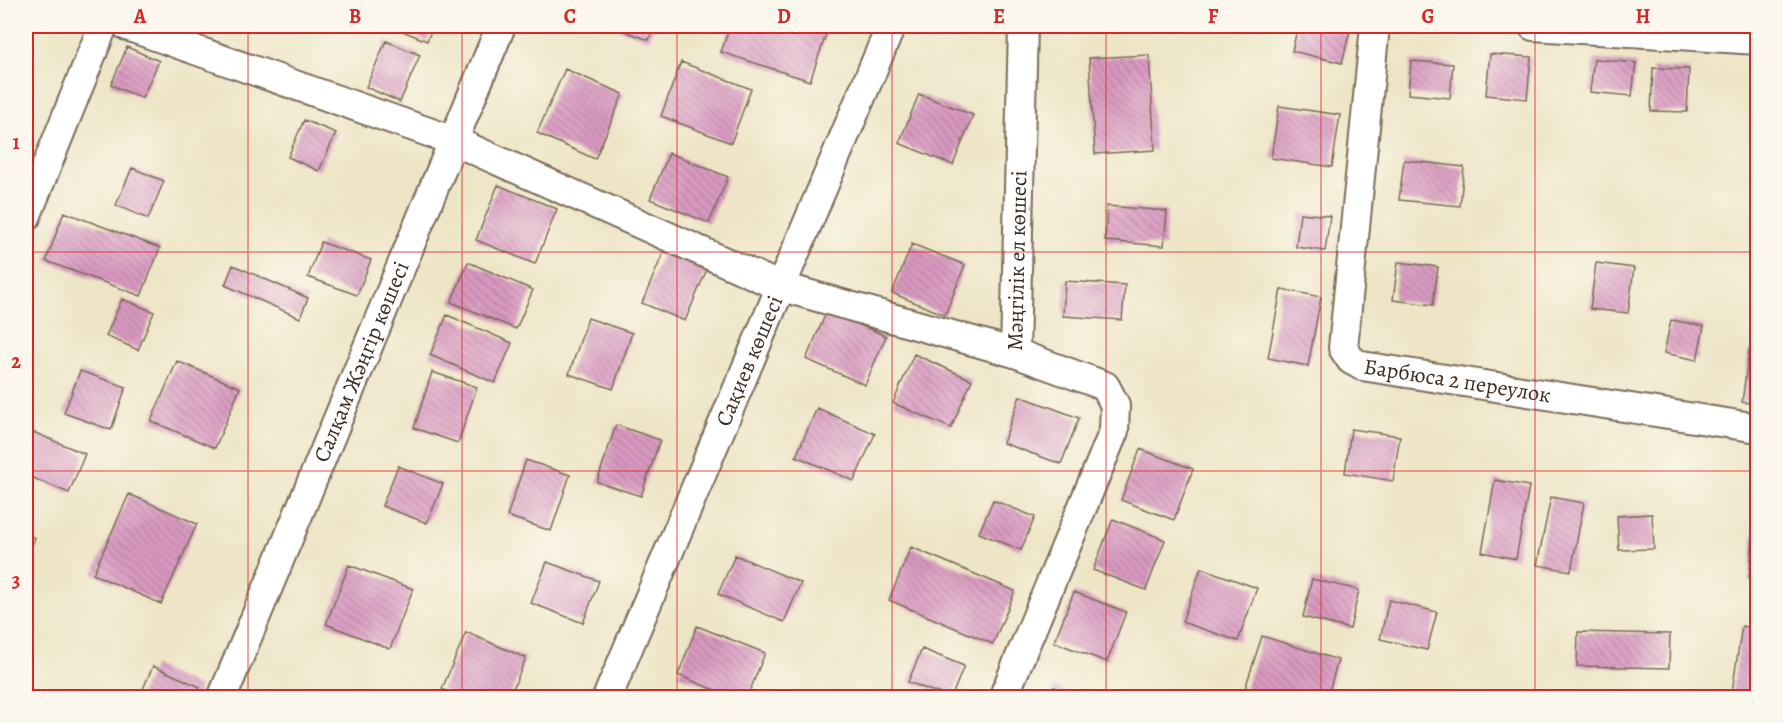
<svg xmlns="http://www.w3.org/2000/svg" width="1783" height="723" font-family="Alegreya,serif">
  <style>
    .building { fill: url(#building-back-hatch) }
    .lines { fill: none; stroke-linecap: round; stroke-linejoin: round }
    .minor-casing { stroke: #7a6b59; stroke-width: 32 }
    .minor { stroke: #fff; stroke-width: 28 }
    .grid { fill: none; stroke: #d62828; stroke-width: 1.5; stroke-opacity: 0.55 }
    .labels { text-anchor: middle; dominant-baseline: central; stroke-width: 5; stroke-linejoin: round; paint-order: stroke }
    .street-label { font-size: 22px; fill: #3b2a1e; stroke: #fbf7ec }
    .neatline { fill: none; stroke: #d62828; stroke-width: 2 }
    .grid-label { font-size: 20px; text-anchor: middle; font-weight: bold; fill: #d62828 }
  </style>
  <defs>
    <pattern id="building-back-hatch" width="6" height="6" patternUnits="userSpaceOnUse" patternTransform="scale(1.5)"><rect width="6" height="6" fill="#d999c1"/><path d="M-1 5l2 2M0 0l6 6M5-1l2 2" fill="none" stroke="#b17d9c"/></pattern>
  </defs>
  <rect width="100%" height="100%" fill="#fbf7ec"/>
  <filter id="ink" filterUnits="userSpaceOnUse"><feTurbulence type="fractalNoise" baseFrequency=".0167" numOctaves="2"/><feDisplacementMap in="SourceGraphic" scale="12" xChannelSelector="R" yChannelSelector="G"/><feConvolveMatrix kernelMatrix="1 2 1 2 8 2 1 2 1" color-interpolation-filters="sRGB"/></filter>
  <filter id="wash" filterUnits="userSpaceOnUse"><feTurbulence type="fractalNoise" baseFrequency=".008" numOctaves="4" result="noise"/><feDisplacementMap in="SourceGraphic" scale="24" xChannelSelector="R" yChannelSelector="G"/><feGaussianBlur stdDeviation="1.35" result="paint"/><feColorMatrix in="noise" values="0 0 0 0 0 0 0 0 0 0 0 0 0 0 0 0 0 1.4 0 .05"/><feComposite in="paint" operator="in"/></filter>
  <g filter="url(#wash)">
    <rect width="100%" height="100%" fill="#eee5c6"/>
    <g id="blocks">
      <!-- building -->
      <path class="building" d="M26,26h9l-9,23z
        M390,26h43l-6,15z
        M610,26h44l-5,14z
        M730,26h99l-19,55 -89,-29z
        M1298,26h53l-9,37 -50,-12z
        M386,41l34,14 -20,47 -34,-15z
        M127,47l32,14 -17,37 -31,-13z
        M1490,54l41,3 -4,42 -41,-4z
        M1149,55l6,95 -60,4 -6,-96z
        M1594,59l42,4 -4,33 -42,-4z
        M1411,61l42,3 -3,34 -42,-4z
        M681,62l70,27 -20,54 -70,-27z
        M1653,68l36,1 -2,43 -36,-1z
        M565,69l58,25 -28,65 -58,-26z
        M919,94l54,21 -20,50 -54,-22z
        M1279,106l61,9 -8,52 -61,-9z
        M304,120l32,13 -17,38 -31,-14z
        M669,153l59,24 -19,46 -59,-24z
        M1404,160l60,7 -4,39 -61,-6z
        M132,168l32,13 -16,38 -32,-14z
        M498,185l59,24 -22,55 -59,-24z
        M1107,206l60,5 -3,35 -59,-5z
        M64,212l96,36 -19,48 -95,-35z
        M1300,213l30,3 -5,35 -29,-4z
        M321,242l50,18 -14,35 -49,-18z
        M667,244l43,18 -25,59 -43,-18z
        M912,244l53,21 -20,50 -53,-22z
        M468,262l65,28 -17,39 -65,-27z
        M1398,262l40,5 -5,38 -40,-5z
        M1596,263l38,5 -6,45 -38,-4z
        M233,265l75,33 -8,20 -75,-33z
        M1065,281l60,4 -3,35 -59,-4z
        M1281,289l40,8 -13,69 -40,-8z
        M122,299l32,13 -16,38 -32,-14z
        M827,311l59,25 -21,49 -59,-26z
        M447,315l65,28 -17,40 -65,-28z
        M588,318l44,15 -19,56 -44,-15z
        M1671,320l33,6 -7,34 -33,-7z
        M1749,350l9,1v53l-16,-2z
        M914,354l58,26 -21,48 -58,-25z
        M177,361l63,27 -25,60 -64,-27z
        M80,371l46,16 -15,43 -47,-17z
        M432,372l45,15 -19,56 -44,-15z
        M1020,396l59,22 -18,46 -58,-21z
        M817,408l58,26 -21,47 -58,-25z
        M616,425l44,15 -19,56 -44,-14z
        M26,429l59,25 -16,39 -43,-18z
        M1351,429l49,7 -7,45 -48,-8z
        M1140,449l53,20 -19,51 -53,-20z
        M526,460l44,15 -19,56 -44,-15z
        M398,466l45,18 -16,39 -45,-17z
        M1495,480l34,6 -13,73 -34,-7z
        M129,494l68,30 -36,80 -68,-30z
        M1551,497l33,6 -13,68 -34,-6z
        M993,500l42,17 -14,33 -42,-17z
        M1652,514l2,35 -35,1 -2,-34z
        M1755,518h3v63l-9,-1z
        M1113,519l52,21 -19,50 -53,-20z
        M26,534l9,4 -9,22z
        M911,547l104,44 -22,53 -104,-44z
        M735,555l66,28 -17,39 -66,-28z
        M547,562l52,19 -16,42 -52,-20z
        M349,565l64,24 -23,60 -64,-25z
        M1201,568l56,20 -19,53 -56,-19z
        M1312,579l47,11 -9,39 -47,-12z
        M1074,592l52,20 -19,50 -53,-20z
        M1389,600l48,12 -10,38 -47,-11z
        M697,626l68,27 -18,45h-13l-56,-23z
        M1742,626l16,3v67l-26,-4z
        M466,632l60,26 -17,40h-47l-20,-9z
        M1578,632l92,2 -1,34 -92,-2z
        M1262,636l76,24 -11,38h-85z
        M922,649l42,17 -13,32 -43,-16z
        M153,666l47,21 -4,11h-57z
        M1054,687l27,10v1h-31z"/>
    </g>
  </g>
  <g filter="url(#ink)">
    <use href="#blocks" fill-opacity="0" stroke="#7a6b59" stroke-width="1.5"/>
    <g class="lines">
      <defs>
        <g id="minor">
          <path d="M127,26l327,115 325,145 236,67"/>
          <path id="s1" d="M1375,26l-32,322 8,12 11,6 396,62"/>
          <path d="M1533,26l225,14"/>
          <path d="M26,217l77,-191"/>
          <path id="s2" d="M222,698l279,-672"/>
          <path id="s3" d="M607,698l284,-672"/>
          <path id="s4" d="M1003,698l111,-267 1,-26 -10,-19 -90,-33 8,-327"/>
        </g>
      </defs>
      <!-- minor casing -->
      <use href="#minor" class="minor-casing"/>
      <!-- minor -->
      <use href="#minor" class="minor"/>
    </g>
  </g>
  <!-- grid -->
  <path class="grid" d="M248,26v672M462,26v672M677,26v672M892,26v672M1106,26v672M1321,26v672M1535,26v672M26,252h1732M26,471h1732"/>
  <g class="labels">
    <!-- street labels -->
    <g class="street-label">
      <text stroke="none"><textPath href="#s4" startOffset="525">Мәңгілік ел көшесі</textPath></text>
      <text stroke="none"><textPath href="#s3" startOffset="366">Сақиев көшесі</textPath></text>
      <text stroke="none"><textPath href="#s2" startOffset="364">Салқам Жәңгір көшесі</textPath></text>
      <text stroke="none"><textPath href="#s1" startOffset="447">Барбюса 2 переулок</textPath></text>
    </g>
  </g>
  <!-- margin -->
  <rect width="1783" height="723" fill="none" stroke="#fbf7ec" stroke-width="66"/>
  <rect x="33" y="33" width="1717" height="657" class="neatline"/>
  <g class="grid-label">
    <text x="140" y="23">A</text>
    <text x="355" y="23">B</text>
    <text x="570" y="23">C</text>
    <text x="784" y="23">D</text>
    <text x="999" y="23">E</text>
    <text x="1213" y="23">F</text>
    <text x="1428" y="23">G</text>
    <text x="1643" y="23">H</text>
    <text x="16" y="149">1</text>
    <text x="16" y="368">2</text>
    <text x="16" y="587">3</text>
  </g>
</svg>
